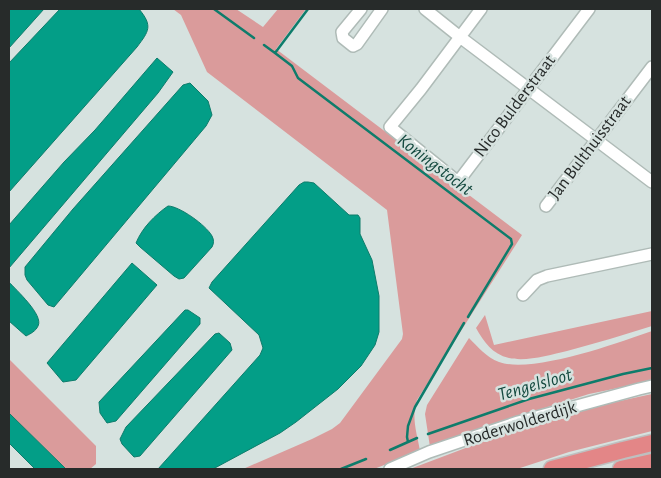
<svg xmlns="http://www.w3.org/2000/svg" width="661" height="478" font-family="'Alegreya Sans',sans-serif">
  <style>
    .green { fill: #da9b9b }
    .water { fill: #039e87; stroke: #0e7c6b }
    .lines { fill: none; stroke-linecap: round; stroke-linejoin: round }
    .stream { stroke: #0e7c6b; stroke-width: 2.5 }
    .minor-casing { stroke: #afbbb7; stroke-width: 14 }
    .highway-casing { stroke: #bebfbf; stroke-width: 19 }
    .minor { stroke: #fff; stroke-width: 11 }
    .highway { stroke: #e38687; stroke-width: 16 }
    .labels { text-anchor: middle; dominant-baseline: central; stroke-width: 5; stroke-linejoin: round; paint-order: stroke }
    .street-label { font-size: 18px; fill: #272b2a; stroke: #d6e2df }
    .water-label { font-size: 19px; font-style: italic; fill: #14493f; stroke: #d6e2df }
  </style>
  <rect width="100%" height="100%" fill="#d6e2df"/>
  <!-- green -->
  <path class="green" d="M173,9h63l27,18 15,-18h28l-30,40 246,186 -105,165c-6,18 0,33 3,51l-46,18h-131l69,-30 20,-10 8,-6 62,-84 1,-5 -16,-124 -180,-138 -26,-57z
    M652,311v15c-28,9 -56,17 -85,25 -17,4 -41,11 -58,7 -17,-4 -25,-16 -33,-30l9,-13 9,30z
    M652,331v50l-63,13 -124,39 -35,14 -5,-33 2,-9 42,-67c9,9 17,19 30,24 33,12 119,-19 153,-31z
    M9,359l87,87v18l-6,5h-24l-57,-56z
    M652,394v37l-83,21 -52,17h-107l106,-40 44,-15 35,-9 20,-3z"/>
  <!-- water -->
  <path class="water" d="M10,9h34l-35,39v-38z
    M60,9h79c14,17 10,22 -2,38l-128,145v-129z
    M157,58l16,14 -15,21 -149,175v-43l55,-63 31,-32z
    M190,83l18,18 4,14 -6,11 -152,181 -6,-2 -21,-25 -2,-5v-8l48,-58 110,-124z
    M304,182h4l6,1 35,32h9l2,3v16l12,26 7,36v36l-4,13 -14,21 -23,23 -42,33 -16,11 -67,36h-55l102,-114 3,-7 -4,-13 -50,-47 3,-6 87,-97z
    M168,206c11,0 38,19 44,30 2,4 2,7 0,11l-28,31 -5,1 -5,-3 -34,-29 -4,-4c6,-15 19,-28 32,-37z
    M132,263l25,22 -81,95 -13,2 -16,-19z
    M9,282c7,8 35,33 29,44 -2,5 -8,8 -12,10l-17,-15z
    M185,310h3l12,8v6l-84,97 -9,2 -7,-10 -1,-11z
    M219,333l11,10 2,7 -92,106 -6,1 -12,-13 -2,-5 6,-12 89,-93z
    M9,413l57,56h-31l-26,-26z"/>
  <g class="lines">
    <!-- stream -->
    <path class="stream" d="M214,9l40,29
      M264,45l11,8 33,-44
      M275,53l17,13 6,12 213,161 1,5 -44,73
      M428,434l101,-35 94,-25 29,-6
      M408,442l-1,-5 1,-11 7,-19 49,-84
      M390,450l27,-12
      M341,469l25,-10"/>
    <defs>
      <path id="minor" d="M361,9l-19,23 1,6 10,8 4,-2 25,-35
        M425,9l35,28 192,145
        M481,9l-60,80 -31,38 68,55 131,-173
        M546,206l106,-139
        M523,295l14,-15 10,-4 105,-22
        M390,469l39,-17 89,-30 121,-33 13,-3"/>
      <path id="highway" d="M552,469l71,-19 29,-7
        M621,469l31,-7"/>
    </defs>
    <!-- minor casing -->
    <use href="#minor" class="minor-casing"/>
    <!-- highway casing -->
    <use href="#highway" class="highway-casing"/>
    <!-- minor -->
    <use href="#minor" class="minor"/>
    <!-- highway -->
    <use href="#highway" class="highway"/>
  </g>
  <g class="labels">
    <!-- street labels -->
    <g class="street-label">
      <text transform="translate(515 106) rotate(-53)">Nico Bulderstraat</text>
      <text transform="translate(590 148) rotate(-53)">Jan Bulthuisstraat</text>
      <text transform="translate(520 424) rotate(-17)">Roderwolderdijk</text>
    </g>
    <!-- water labels -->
    <g class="water-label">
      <text transform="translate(435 165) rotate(37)">Koningstocht</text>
      <text transform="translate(535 385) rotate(-16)">Tengelsloot</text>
    </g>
  </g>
  <!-- border -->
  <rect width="661" height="478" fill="none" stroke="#272b2a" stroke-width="20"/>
</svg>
